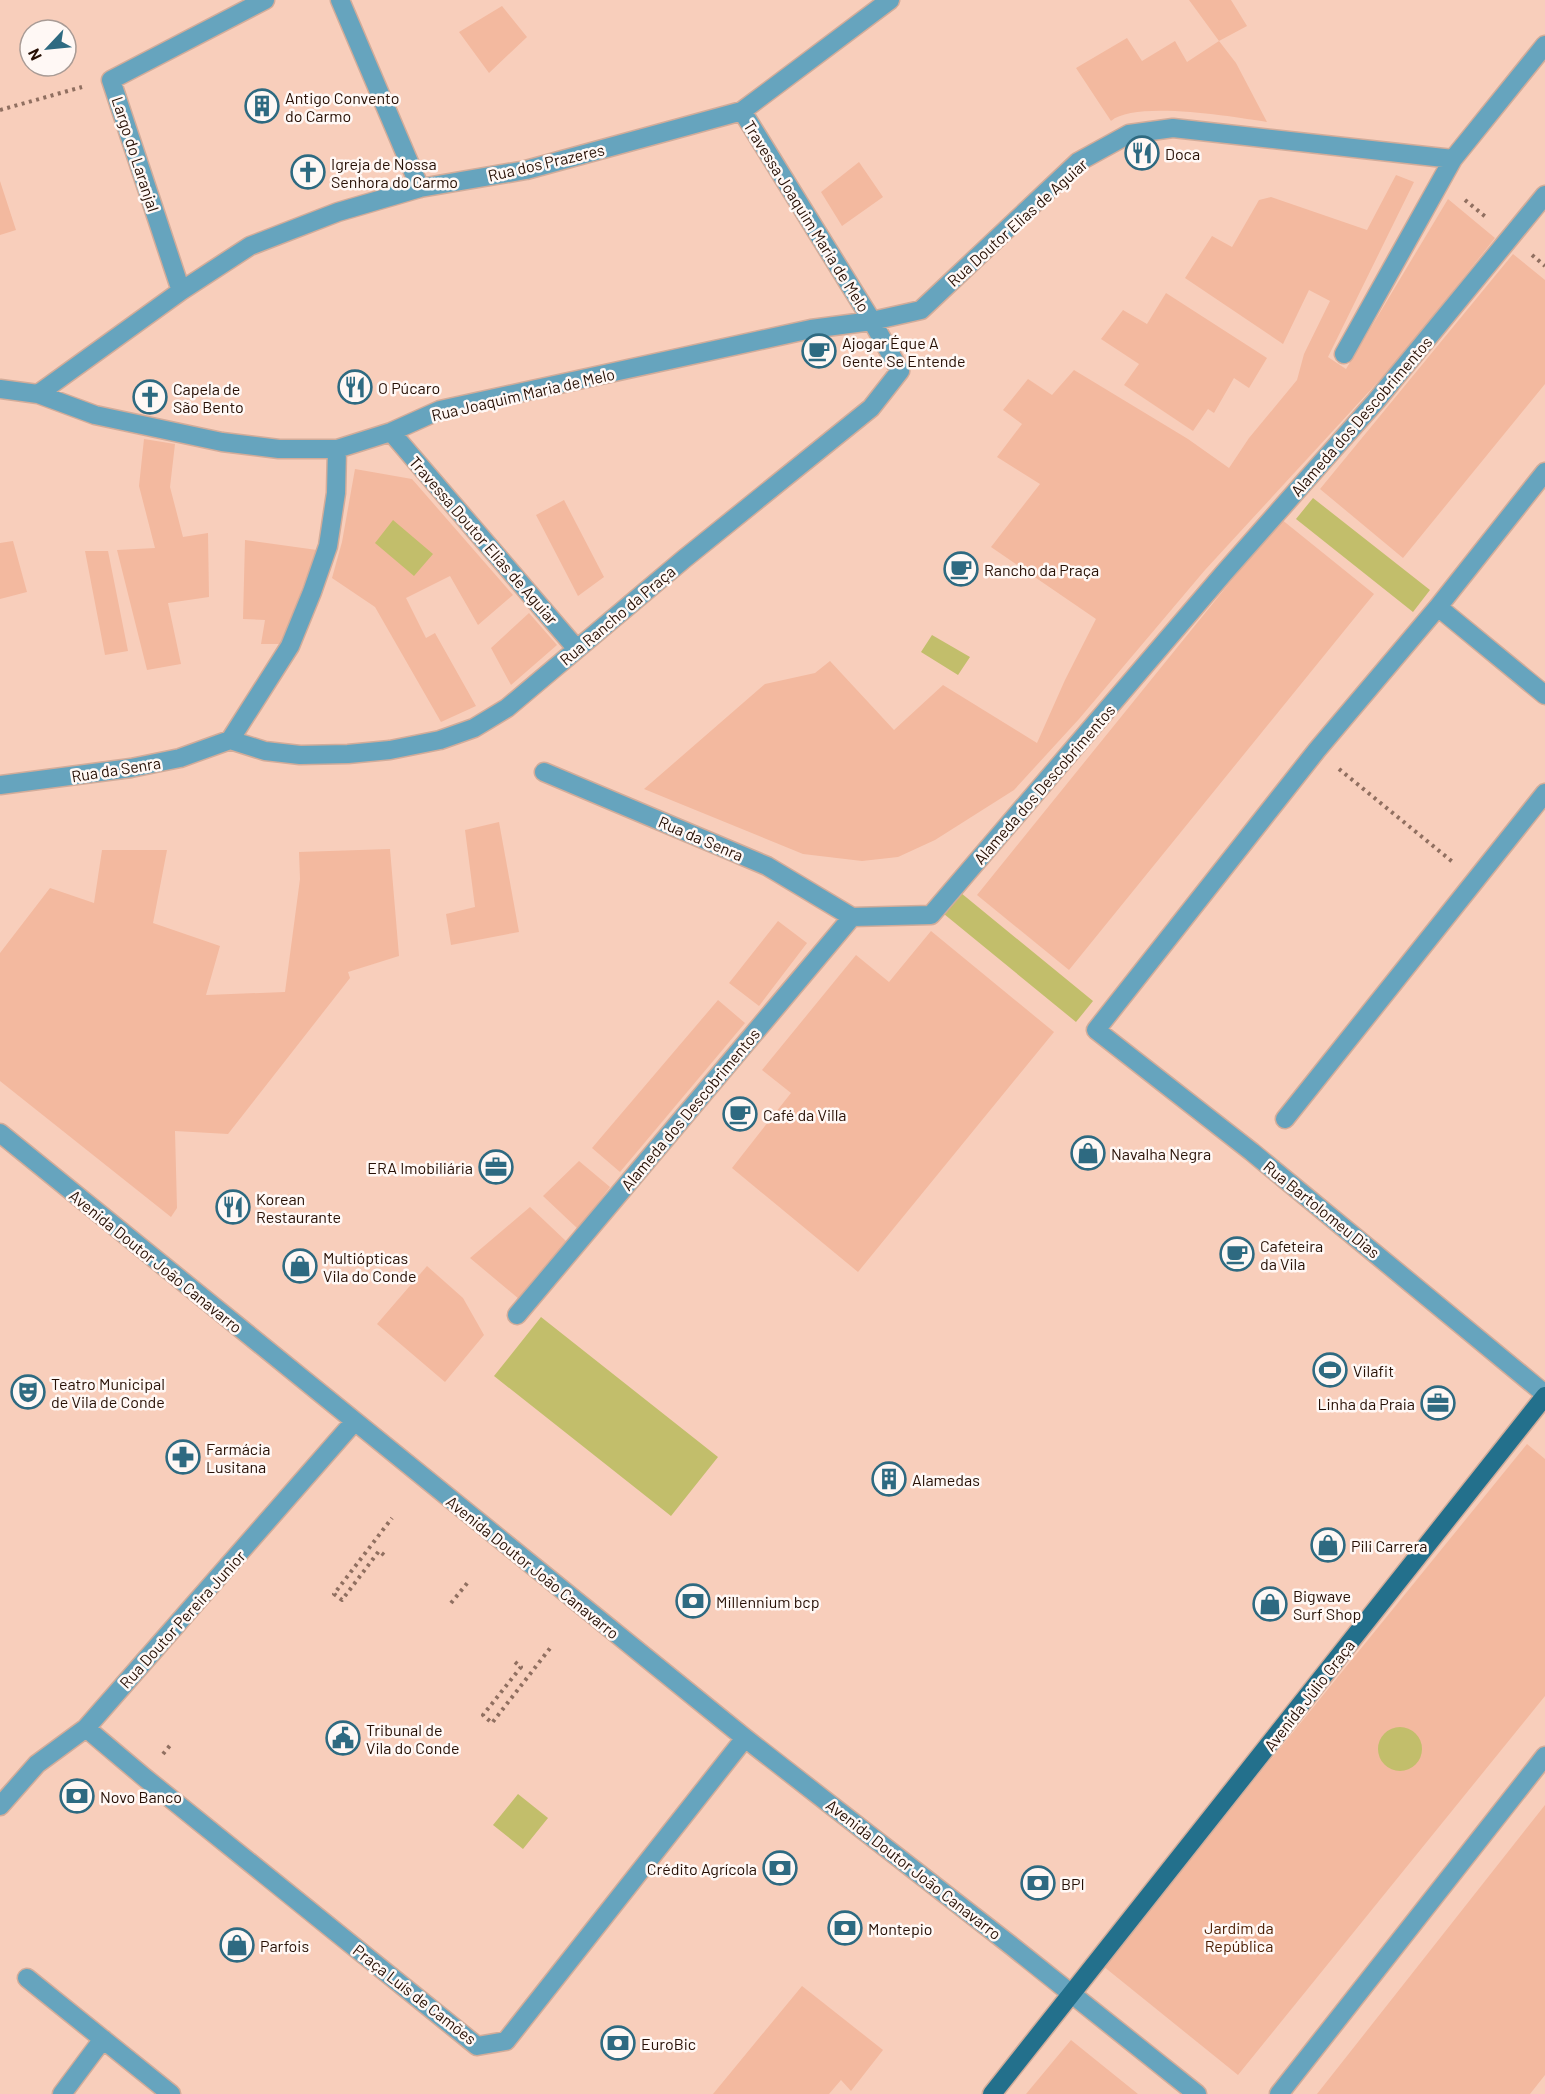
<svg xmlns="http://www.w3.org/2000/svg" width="1545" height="2094" font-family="Barlow,sans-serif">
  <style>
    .green { fill: #f3b99f }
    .water { fill: #c2be6b }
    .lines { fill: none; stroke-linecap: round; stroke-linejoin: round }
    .minor-casing { stroke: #d2ac9a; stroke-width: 21 }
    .major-casing { stroke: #d2ac9a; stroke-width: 21 }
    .path { stroke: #906f60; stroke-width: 4; stroke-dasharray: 3 4.5; stroke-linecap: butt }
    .minor { stroke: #66a4be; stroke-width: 18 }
    .major { stroke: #23708c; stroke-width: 18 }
    .labels { text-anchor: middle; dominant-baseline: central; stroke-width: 5; stroke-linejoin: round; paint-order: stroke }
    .poi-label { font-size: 16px; fill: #271005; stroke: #fff8f5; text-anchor: start }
    .street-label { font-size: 16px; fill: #271005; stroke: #fff8f5 }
    .park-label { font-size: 16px; fill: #4b1c00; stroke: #fff8f5 }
  </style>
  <rect width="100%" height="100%" fill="#f8cebb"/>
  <!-- green -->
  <path class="green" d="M1189,0h42l16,26 -28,15 17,22 31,59c-32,-5 -132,-22 -156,-1l-35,-53 51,-30 15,23 33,-20 12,21 32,-21z
    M502,6l25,31 -38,36 -30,-41z
    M859,162l24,35 -41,29 -21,-34z
    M1396,175l18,7 -86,175 18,12 102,-170 47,39 -95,120 -195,212 -126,149 -65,71 -79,50 -37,17 -36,4 -59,-7 -159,-65 121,-105 50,-11 15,-12 64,69 49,-45 94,58 28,-63 31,-61 -105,-72 49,-63 -43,-27 25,-33 -19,-14 25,-31 24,16 22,-25 114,69 41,29 20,-30 48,-58 7,-26 26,-53 -21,-11 -26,54 -98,-66 27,-42 20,11 27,-47 12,-3 96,33z
    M0,181l16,49 -16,5z
    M1513,254l32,26v104l-142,174 -83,-69z
    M1166,293l101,65 -18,30 -15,-10 -20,35 -6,-4 -15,22 -69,-46 15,-21 -38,-25 22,-29 24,14z
    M144,439l31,5 -5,43 13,50 25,-4 1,64 -41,6 13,61 -34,6 -30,-120 38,-2 -16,-62z
    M355,469l57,10 101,116 -35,30 -28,-49 -44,22 20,40 9,-5 41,73 -35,16 -66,-115 -43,-29 10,-36z
    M564,500l40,77 -26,19 -42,-81z
    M1281,519l93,75 -305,376 -92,-75z
    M245,540l72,10 -36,94h-20l4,-24 -22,-1z
    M13,541l14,51 -27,7v-56z
    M85,551h23l20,100 -23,4z
    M529,613l28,32 -46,40 -20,-37z
    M499,822l20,110 -68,13 -5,-31 29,-7 -10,-77z
    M390,849l9,107 -51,16 2,6 -122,156 -53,-3 2,77 -6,9 -171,-136v-128l50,-65 44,15 8,-53h65l-14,73 67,23 -14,49 79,-3 15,-113 -1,-27z
    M778,921l29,22 -48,63 -30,-23z
    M931,931l123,101 -196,240 -126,-104 59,-75 -29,-23 94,-115 33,27z
    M718,1000l27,23 -125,149 -28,-24z
    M579,1161l31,26 -32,42 -35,-33z
    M530,1207l37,35 -48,57 -49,-41z
    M427,1266l36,32 21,37 -39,47 -68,-58z
    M1527,1444l18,15v237l-307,379 -135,-109z
    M1545,1805v270l-15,19h-213z
    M802,1986l81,64 -32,41 -10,-11 -12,14h-116z
    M1071,2040l67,54h-112z"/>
  <!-- water -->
  <path class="water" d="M1313,498l117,92 -17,22 -117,-93z
    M393,520l40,34 -19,22 -39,-33z
    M932,635l38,22 -12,18 -37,-23z
    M961,893l132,108 -17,21 -132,-108z
    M541,1317l177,140 -47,59 -177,-140z
    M1378 1749a22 22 0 1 1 44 0a22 22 0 1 1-44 0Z
    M518,1794l30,24 -25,31 -30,-24z"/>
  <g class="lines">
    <defs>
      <path id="minor" d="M340,0l80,188
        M181,291l-70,-211 154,-80
        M1344,354l109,-195 92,-114
        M0,389l38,5 57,21 127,27 57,7h58l54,-17 49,-22 371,-81 61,-8 49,-11 157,-148 51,-28 44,-6 280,31
        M38,394l143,-103 69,-45 88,-34 82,-24 106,-18 216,-59 148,-111
        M391,432l185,216
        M1545,472l-107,135 -121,143 -221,280 156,122 293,242
        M1438,607l107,88
        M230,740l35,11 35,4 48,-1 42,-4 50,-10 34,-12 33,-20 177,-149 187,-151 29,-37 -28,-50 -130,-210
        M230,740l60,-94 22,-54 16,-46 8,-53 1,-44
        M544,772l223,94 85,51
        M0,785l131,-17 49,-10 50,-18
        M1285,1119l260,-326
        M0,1133l745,605 268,209 184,147
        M517,1315l335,-398 79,-2 293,-342 152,-172 169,-206
        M86,1728l58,49 333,269 29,-5 239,-303
        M0,1806l37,-42 49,-36 268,-306
        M27,1978l144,116
        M62,2094l41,-55
        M1279,2094l266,-338"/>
      <path id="major" d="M992,2094l553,-698"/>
    </defs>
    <!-- minor casing -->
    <use href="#minor" class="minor-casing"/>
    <!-- major casing -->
    <use href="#major" class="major-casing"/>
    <!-- path -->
    <path class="path" d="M0,110l82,-23
      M1465,200l22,18
      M1532,255l13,11
      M1339,769l115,94
      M384,1555l-5,-4 -37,49 -8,-6 58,-76
      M451,1603l18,-22
      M515,1662l6,5 -38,48 9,8 59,-76
      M163,1754l9,-11"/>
    <!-- minor -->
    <use href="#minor" class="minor"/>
    <!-- major -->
    <use href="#major" class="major"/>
  </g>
  <!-- icons -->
  <defs>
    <symbol id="building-ring" viewBox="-11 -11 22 22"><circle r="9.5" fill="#fff8f5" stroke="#2e6a81" stroke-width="1.5"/><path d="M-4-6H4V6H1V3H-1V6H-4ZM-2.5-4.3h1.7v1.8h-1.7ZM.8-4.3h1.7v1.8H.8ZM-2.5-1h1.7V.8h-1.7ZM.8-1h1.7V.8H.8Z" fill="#2e6a81"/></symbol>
    <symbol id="restaurant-ring" viewBox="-11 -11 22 22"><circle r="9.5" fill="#fff8f5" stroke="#2e6a81" stroke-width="1.5"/><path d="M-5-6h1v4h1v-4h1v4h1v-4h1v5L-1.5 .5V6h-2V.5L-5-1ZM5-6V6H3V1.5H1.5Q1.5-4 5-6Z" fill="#2e6a81"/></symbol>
    <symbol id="church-ring" viewBox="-11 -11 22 22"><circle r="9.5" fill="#fff8f5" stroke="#2e6a81" stroke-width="1.5"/><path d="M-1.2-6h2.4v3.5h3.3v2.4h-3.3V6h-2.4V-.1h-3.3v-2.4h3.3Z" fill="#2e6a81"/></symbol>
    <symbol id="cafe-ring" viewBox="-11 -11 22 22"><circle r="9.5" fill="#fff8f5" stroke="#2e6a81" stroke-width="1.5"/><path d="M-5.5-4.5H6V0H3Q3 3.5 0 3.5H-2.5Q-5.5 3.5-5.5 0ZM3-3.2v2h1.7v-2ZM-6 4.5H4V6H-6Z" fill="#2e6a81"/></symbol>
    <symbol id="shop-ring" viewBox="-11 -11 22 22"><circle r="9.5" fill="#fff8f5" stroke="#2e6a81" stroke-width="1.5"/><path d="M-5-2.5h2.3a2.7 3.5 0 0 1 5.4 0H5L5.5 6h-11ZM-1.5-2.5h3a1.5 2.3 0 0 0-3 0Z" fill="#2e6a81"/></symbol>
    <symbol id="office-ring" viewBox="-11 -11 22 22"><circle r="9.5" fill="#fff8f5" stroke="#2e6a81" stroke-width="1.5"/><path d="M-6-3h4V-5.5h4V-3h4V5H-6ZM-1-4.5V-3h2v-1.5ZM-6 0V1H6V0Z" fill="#2e6a81"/></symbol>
    <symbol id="stadium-ring" viewBox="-11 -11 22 22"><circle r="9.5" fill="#fff8f5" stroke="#2e6a81" stroke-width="1.5"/><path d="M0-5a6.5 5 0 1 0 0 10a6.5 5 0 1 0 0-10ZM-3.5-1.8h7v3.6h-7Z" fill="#2e6a81"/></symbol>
    <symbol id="theatre-ring" viewBox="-11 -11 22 22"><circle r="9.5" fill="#fff8f5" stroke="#2e6a81" stroke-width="1.5"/><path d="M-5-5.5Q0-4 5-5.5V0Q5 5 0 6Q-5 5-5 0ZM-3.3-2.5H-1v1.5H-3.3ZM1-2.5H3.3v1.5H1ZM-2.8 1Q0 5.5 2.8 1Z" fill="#2e6a81"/></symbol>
    <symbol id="pharmacy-ring" viewBox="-11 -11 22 22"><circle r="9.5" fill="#fff8f5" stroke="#2e6a81" stroke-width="1.5"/><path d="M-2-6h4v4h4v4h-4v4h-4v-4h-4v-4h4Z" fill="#2e6a81"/></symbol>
    <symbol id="bank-ring" viewBox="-11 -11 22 22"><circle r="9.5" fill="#fff8f5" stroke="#2e6a81" stroke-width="1.5"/><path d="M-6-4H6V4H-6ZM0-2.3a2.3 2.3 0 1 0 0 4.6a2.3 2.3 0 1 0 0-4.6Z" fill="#2e6a81"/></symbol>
    <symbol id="civic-ring" viewBox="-11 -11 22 22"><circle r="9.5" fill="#fff8f5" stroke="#2e6a81" stroke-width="1.5"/><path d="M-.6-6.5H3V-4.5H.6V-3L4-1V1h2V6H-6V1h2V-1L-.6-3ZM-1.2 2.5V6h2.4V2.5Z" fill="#2e6a81"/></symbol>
  </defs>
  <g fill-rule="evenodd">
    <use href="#building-ring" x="243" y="87" width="38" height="38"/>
    <use href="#restaurant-ring" x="1123" y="134" width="38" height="38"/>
    <use href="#church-ring" x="289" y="153" width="38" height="38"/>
    <use href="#cafe-ring" x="800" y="332" width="38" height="38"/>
    <use href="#restaurant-ring" x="336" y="368" width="38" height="38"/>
    <use href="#church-ring" x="131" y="378" width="38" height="38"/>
    <use href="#cafe-ring" x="942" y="550" width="38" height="38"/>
    <use href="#cafe-ring" x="721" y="1095" width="38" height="38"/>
    <use href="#shop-ring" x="1069" y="1134" width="38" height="38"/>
    <use href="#office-ring" x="477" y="1148" width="38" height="38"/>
    <use href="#restaurant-ring" x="214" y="1188" width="38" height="38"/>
    <use href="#cafe-ring" x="1218" y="1235" width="38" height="38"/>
    <use href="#shop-ring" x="281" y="1247" width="38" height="38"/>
    <use href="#stadium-ring" x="1311" y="1351" width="38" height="38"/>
    <use href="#theatre-ring" x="9" y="1373" width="38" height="38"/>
    <use href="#office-ring" x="1419" y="1384" width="38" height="38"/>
    <use href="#pharmacy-ring" x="164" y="1438" width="38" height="38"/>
    <use href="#building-ring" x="870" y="1460" width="38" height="38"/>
    <use href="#shop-ring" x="1309" y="1526" width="38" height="38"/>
    <use href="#bank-ring" x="674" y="1582" width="38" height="38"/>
    <use href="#shop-ring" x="1251" y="1585" width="38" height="38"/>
    <use href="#civic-ring" x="324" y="1719" width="38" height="38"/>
    <use href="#bank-ring" x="58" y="1777" width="38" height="38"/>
    <use href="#bank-ring" x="761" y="1849" width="38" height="38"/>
    <use href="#bank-ring" x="1019" y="1864" width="38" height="38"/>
    <use href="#bank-ring" x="826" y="1909" width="38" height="38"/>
    <use href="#shop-ring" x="218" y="1926" width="38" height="38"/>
    <use href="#bank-ring" x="599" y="2024" width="38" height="38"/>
  </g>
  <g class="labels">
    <!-- poi labels -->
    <g class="poi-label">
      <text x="285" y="97">Antigo Convento<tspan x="285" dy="18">do Carmo</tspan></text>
      <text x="1165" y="153">Doca</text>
      <text x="331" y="163">Igreja de Nossa<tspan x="331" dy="18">Senhora do Carmo</tspan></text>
      <text x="842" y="342">Ajogar Éque A<tspan x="842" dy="18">Gente Se Entende</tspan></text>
      <text x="378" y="387">O Púcaro</text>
      <text x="173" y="388">Capela de<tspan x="173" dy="18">São Bento</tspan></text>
      <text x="984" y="569">Rancho da Praça</text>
      <text x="763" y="1114">Café da Villa</text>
      <text x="1111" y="1153">Navalha Negra</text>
      <text x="473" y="1167" text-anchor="end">ERA Imobiliária</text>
      <text x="256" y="1198">Korean<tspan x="256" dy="18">Restaurante</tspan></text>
      <text x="1260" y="1245">Cafeteira<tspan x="1260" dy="18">da Vila</tspan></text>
      <text x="323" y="1257">Multiópticas<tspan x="323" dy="18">Vila do Conde</tspan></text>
      <text x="1353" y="1370">Vilafit</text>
      <text x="51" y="1383">Teatro Municipal<tspan x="51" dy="18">de Vila de Conde</tspan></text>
      <text x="1415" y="1403" text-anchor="end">Linha da Praia</text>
      <text x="206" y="1448">Farmácia<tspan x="206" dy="18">Lusitana</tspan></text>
      <text x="912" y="1479">Alamedas</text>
      <text x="1351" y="1545">Pili Carrera</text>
      <text x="1293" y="1595">Bigwave<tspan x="1293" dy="18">Surf Shop</tspan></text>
      <text x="716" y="1601">Millennium bcp</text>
      <text x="366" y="1729">Tribunal de<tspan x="366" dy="18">Vila do Conde</tspan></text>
      <text x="100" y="1796">Novo Banco</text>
      <text x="757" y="1868" text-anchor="end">Crédito Agrícola</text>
      <text x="1061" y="1883">BPI</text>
      <text x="868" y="1928">Montepio</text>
      <text x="260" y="1945">Parfois</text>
      <text x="641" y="2043">EuroBic</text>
    </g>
    <!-- street labels -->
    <g class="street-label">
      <text transform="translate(136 154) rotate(72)">Largo do Laranjal</text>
      <text transform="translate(546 162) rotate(-13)">Rua dos Prazeres</text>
      <text transform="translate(807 216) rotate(58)">Travessa Joaquim Maria de Melo</text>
      <text transform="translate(1017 222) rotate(-42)">Rua Doutor Elias de Aguiar</text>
      <text transform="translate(523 394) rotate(-13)">Rua Joaquim Maria de Melo</text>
      <text transform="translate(1361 416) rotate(-49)">Alameda dos Descobrimentos</text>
      <text transform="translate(484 540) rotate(49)">Travessa Doutor Elias de Aguiar</text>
      <text transform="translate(617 615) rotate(-40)">Rua Rancho da Praça</text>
      <text transform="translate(116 769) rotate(-9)">Rua da Senra</text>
      <text transform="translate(1044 784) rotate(-49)">Alameda dos Descobrimentos</text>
      <text transform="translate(701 838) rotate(23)">Rua da Senra</text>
      <text transform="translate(690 1109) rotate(-50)">Alameda dos Descobrimentos</text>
      <text transform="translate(1322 1209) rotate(39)">Rua Bartolomeu Dias</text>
      <text transform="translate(156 1261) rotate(39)">Avenida Doutor João Canavarro</text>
      <text transform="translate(533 1567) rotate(39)">Avenida Doutor João Canavarro</text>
      <text transform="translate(182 1619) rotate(-48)">Rua Doutor Pereira Junior</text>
      <text transform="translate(1309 1695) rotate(-52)">Avenida Júlio Graça</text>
      <text transform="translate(914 1869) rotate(38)">Avenida Doutor João Canavarro</text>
      <text transform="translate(415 1994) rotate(38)">Praça Luís de Camões</text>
    </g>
    <!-- park labels -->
    <g class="park-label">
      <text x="1239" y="1927">Jardim da<tspan x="1239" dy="18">República</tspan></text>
    </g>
  </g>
  <!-- north arrow -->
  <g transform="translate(48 48) rotate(244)"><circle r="28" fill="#fff8f5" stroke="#a99b95" stroke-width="1.5"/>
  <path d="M0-4.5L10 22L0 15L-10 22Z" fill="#2e6a81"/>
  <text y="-9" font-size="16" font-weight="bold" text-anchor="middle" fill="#271005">N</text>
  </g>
</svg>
